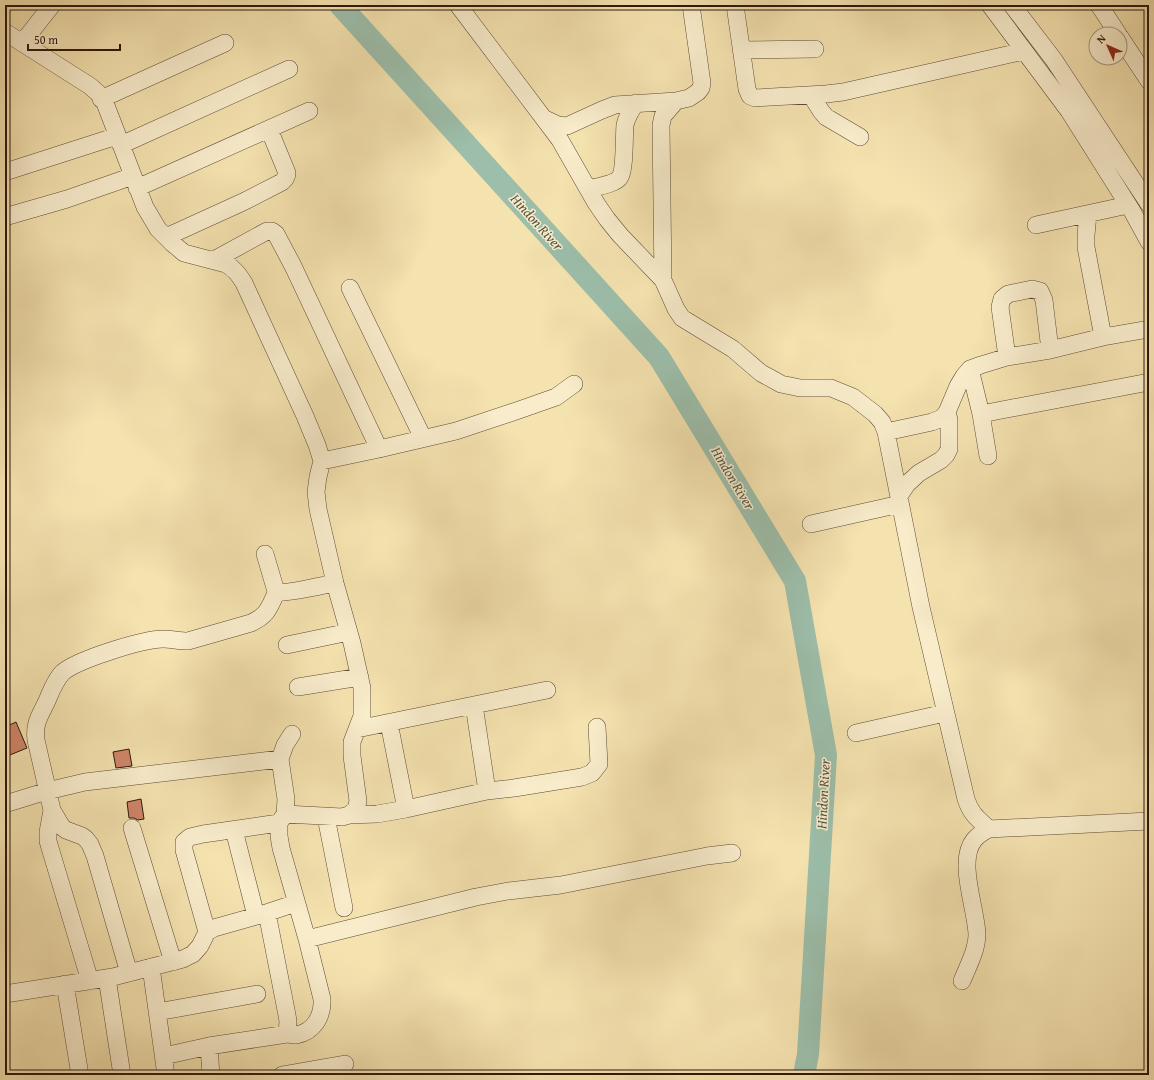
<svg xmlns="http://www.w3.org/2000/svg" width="1154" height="1080" font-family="'Gentium Book Plus',serif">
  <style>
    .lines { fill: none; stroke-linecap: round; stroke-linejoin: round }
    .river { stroke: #9cbeaa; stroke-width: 22 }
    .building { fill: #cf8569; stroke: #2d180c }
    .minor-casing { stroke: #5f4a35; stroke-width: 18 }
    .minor { stroke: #f8eccb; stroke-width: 17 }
    .labels { text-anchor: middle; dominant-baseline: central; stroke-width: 3; stroke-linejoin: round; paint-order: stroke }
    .water-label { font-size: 14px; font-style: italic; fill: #545243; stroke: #f8eccb }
  </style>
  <rect width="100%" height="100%" fill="#f4e2af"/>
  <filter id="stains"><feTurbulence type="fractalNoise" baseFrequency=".005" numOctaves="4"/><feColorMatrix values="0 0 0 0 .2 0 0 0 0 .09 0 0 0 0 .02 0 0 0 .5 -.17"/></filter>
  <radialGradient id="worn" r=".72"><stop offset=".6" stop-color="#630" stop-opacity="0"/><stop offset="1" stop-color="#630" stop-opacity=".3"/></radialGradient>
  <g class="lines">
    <!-- river -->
    <path class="river" d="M340,5l319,352 136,224 31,174 -18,299 -4,21"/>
  </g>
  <!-- building -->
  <path class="building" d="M16,722l11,26 -22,9v-30z
    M129,749l3,17 -16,2 -3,-16z
    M141,799l3,20 -6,1 -4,-2h-5l-2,-16z"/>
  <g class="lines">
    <defs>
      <path id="minor" d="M458,5l102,135 36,63 11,16 13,16 43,45 13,29 6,9 51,31 28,24 20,11 19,4h31l22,9 22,17 7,8 4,10 35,175 45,192c5,15 11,19 23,30
        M735,5l12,84 3,7 5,2 71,-4 17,-2 181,-41
        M990,5l79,106 63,100 17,31
        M1012,5l42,55 95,144
        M1099,5l19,29
        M5,32l85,54 8,7 7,10 40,104 13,22 14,14 12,10 42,11c9,5 13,11 18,19l61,133 12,29 5,16 -4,16 -2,15 2,17 17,74 17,60 10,45v28l-10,26v14l6,45 -2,8 -7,6 -7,2 -57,-3
        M1120,37l29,44
        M22,43l30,-38
        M741,50l74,-1
        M811,95l10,16 5,6 34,20
        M101,99l124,-56
        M545,119l13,6 9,1 35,-16 13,-5 61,-4 13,-3 9,-6 3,-4 1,-5 -11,-78
        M121,145l168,-76
        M5,172l112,-36
        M137,188l172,-77
        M588,189c8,-2 28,-5 32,-12 5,-7 4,-42 5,-52 2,-9 6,-15 11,-22
        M1088,214l-2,21v12l17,90
        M5,218l3,-2 59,-17 66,-23
        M1036,225l92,-20
        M166,237l77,-35 39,-20c3,-3 5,-5 5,-9l-18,-44
        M214,260l53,-29h5l4,3 17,32 86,183
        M663,280l-2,-155 2,-9 13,-15
        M350,288l73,150
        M1007,357l-7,-50 2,-8 6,-5 24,-5 8,2 4,9 6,50
        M970,369l11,45 7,42
        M981,414l168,-32
        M886,432l46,-10 10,-4 5,-6 11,-26 6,-10 6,-7 11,-4 26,-8 43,-7 53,-13 46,-8
        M322,461l57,-12 77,-18 63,-21 37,-13 18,-13
        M899,496l8,-12 12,-11 22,-13 5,-5 3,-6v-29l-2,-8
        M811,524l89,-20
        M265,554l10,34c1,2 2,4 4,4 8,2 45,-7 56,-9
        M287,645l62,-13
        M298,687l62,-10
        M474,705l13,86
        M389,723l17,86
        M357,729l190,-39
        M856,733l89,-20
        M292,734l-7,11 -5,14 6,40 -1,15 -6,9v13l2,12 26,91
        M5,804l42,-13 38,-9 195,-23
        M52,810l10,17 4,3 16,6 4,3 4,5 5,12 34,117
        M349,815l28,-1 29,-5 81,-18 27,-3 68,-11 10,-4 7,-9 -2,-37
        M326,817l18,91
        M132,828l41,134
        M234,830l22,86
        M267,913l20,102 1,6 -1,13
        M207,932l-23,-82v-8l6,-5 13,-3 76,-11
        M151,967l15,108
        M107,978l15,97
        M90,981l-40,-133 -2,-7v-9l4,-22 -16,-70c-2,-16 3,-23 10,-37 5,-11 8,-21 16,-30 14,-13 81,-34 101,-34 8,0 16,2 25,2l63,-18c17,-8 18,-15 26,-32
        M962,981c6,-15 15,-31 15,-47 -1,-26 -20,-73 -3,-94 4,-5 9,-8 15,-11l160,-8
        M65,984l15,91
        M5,994l108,-17 70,-18 10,-5 7,-8 7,-14 7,-4 46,-13 36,-12
        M157,1012l100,-18
        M209,1046l2,29
        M164,1056l45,-10 78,-12c3,0 6,1 9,1 18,-3 27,-19 26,-36l-15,-60 169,-42 32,-6 53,-6 146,-29 25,-3
        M282,1075l63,-11"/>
    </defs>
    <!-- minor casing -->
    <use href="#minor" class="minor-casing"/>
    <!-- minor -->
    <use href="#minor" class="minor"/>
  </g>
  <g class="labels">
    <!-- water labels -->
    <g class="water-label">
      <text transform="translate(537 222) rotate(48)">Hindon River</text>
      <text transform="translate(733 478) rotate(59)">Hindon River</text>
      <text transform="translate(823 794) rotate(-87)">Hindon River</text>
    </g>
  </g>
  <!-- margin -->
  <rect width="1154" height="1080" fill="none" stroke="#f4e2af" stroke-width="20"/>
  <rect x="6" y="6" width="1142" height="1068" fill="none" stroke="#2d180c" stroke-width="2"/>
  <rect x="10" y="10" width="1134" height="1060" fill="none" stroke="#2d180c"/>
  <!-- north arrow -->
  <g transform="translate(1108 46) rotate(315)"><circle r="19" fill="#f8eccb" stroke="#a7977f"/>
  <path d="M0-3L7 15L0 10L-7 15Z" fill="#8f2418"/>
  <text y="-6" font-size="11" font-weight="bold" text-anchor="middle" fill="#2d180c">N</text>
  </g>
  <!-- scale -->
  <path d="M28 44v6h92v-6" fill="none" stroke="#2d180c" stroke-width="2"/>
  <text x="34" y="44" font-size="12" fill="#2d180c" stroke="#f8eccb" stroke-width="3" paint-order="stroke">50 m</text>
  <rect width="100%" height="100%" filter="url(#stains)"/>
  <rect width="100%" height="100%" fill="url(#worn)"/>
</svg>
